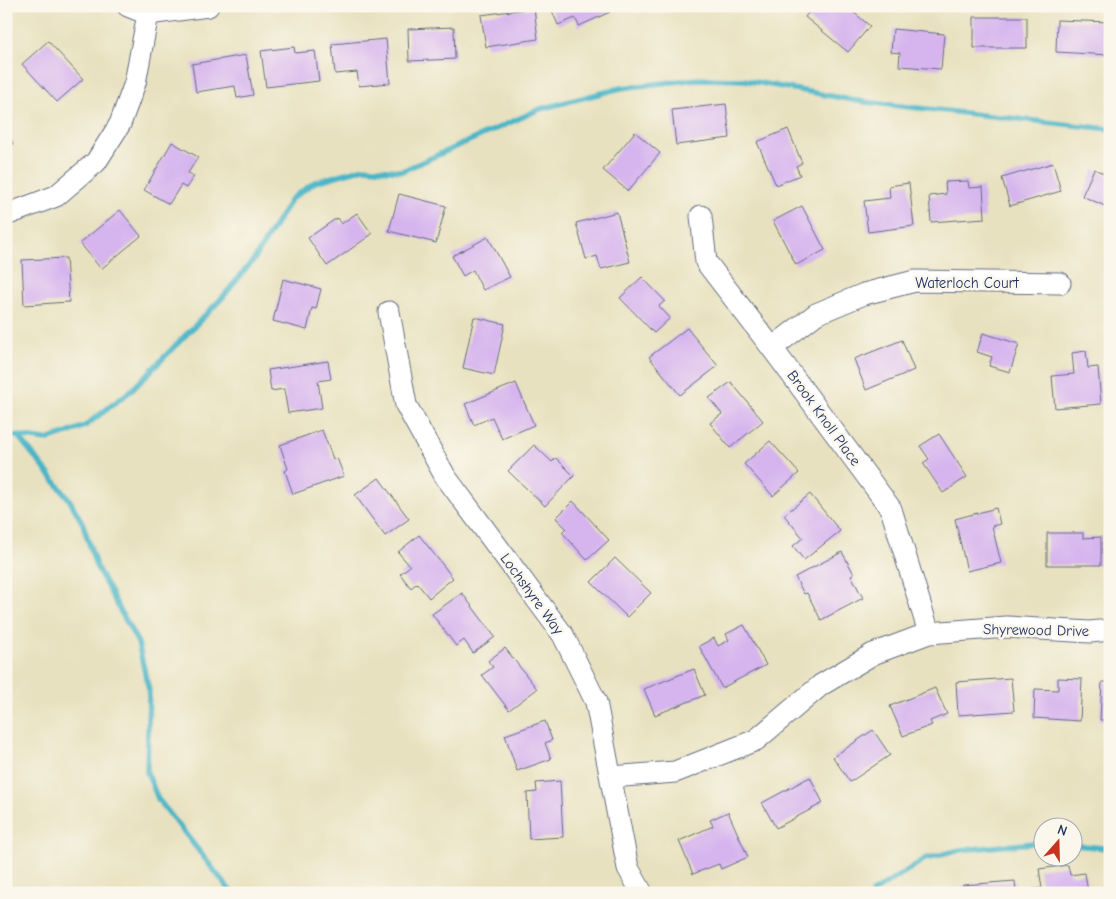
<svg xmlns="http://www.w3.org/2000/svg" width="1116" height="899" font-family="'Comic Neue',sans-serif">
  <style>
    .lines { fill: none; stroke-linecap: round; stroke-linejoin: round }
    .stream { stroke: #4ab5c7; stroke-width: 5.5 }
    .building { fill: #d6b4ee }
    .street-casing { stroke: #636d80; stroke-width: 23 }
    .street { stroke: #fff; stroke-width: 21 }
    .labels { text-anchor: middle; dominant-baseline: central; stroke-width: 5; stroke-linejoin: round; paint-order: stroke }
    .street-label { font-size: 15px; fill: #1b2f5e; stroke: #fbf7ec }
  </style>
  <rect width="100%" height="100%" fill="#fbf7ec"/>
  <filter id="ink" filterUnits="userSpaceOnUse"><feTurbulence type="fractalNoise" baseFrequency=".02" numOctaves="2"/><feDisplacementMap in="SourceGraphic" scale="10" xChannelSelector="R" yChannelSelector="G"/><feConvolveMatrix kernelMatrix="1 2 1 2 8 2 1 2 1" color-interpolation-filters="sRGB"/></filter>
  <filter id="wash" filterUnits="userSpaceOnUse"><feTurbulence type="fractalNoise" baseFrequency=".0096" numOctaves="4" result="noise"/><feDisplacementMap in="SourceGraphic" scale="20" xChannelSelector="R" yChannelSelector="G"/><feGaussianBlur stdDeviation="1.12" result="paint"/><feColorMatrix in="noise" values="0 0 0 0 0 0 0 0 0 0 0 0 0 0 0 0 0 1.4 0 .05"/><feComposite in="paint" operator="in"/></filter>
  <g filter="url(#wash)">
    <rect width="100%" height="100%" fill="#e8e1bf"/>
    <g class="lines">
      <!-- stream -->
      <path class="stream" d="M6,435l12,1 28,4 19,-6 20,-8 48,-37 89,-91 33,-40 36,-59 24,-17 49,-14 38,3 138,-62 81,-21 77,-9 46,1 120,22 246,27
        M18,436l51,63 14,25 13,42 42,77 11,47 -2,82 11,27 74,94
        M1074,845l31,3
        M872,893l53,-34 35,-9 84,-8"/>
    </g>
    <g id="blocks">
      <!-- building -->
      <path class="building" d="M550,6h57l3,6 -31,14 -4,-8 -17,7z
        M814,6h32l24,20 -22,26 -43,-35z
        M534,8l4,31 -52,8 -5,-32z
        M974,17h53v31h-53z
        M1057,20l53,2v33l-54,-3z
        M454,27l1,32 -46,2 -1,-32z
        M893,29l51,5 -3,35 -42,-3 1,-13 -9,-1z
        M386,39l4,44 -31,3 -2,-14 -22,2 -3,-30z
        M48,41l35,38 -26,23 -35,-38z
        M294,47l1,6 20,-2 4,30 -53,6 -5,-36z
        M246,55l7,40 -16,3 -2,-12 -39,6 -4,-28z
        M726,104l4,34 -54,7 -4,-35z
        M6,127l7,17 -7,2z
        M788,129l14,34 -6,3 4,9 -24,10 -19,-43z
        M635,132l25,21 -32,38 -25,-21z
        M172,142l26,15 -10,16 6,3 -8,12 -5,-3 -12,19 -25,-14z
        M1053,163l8,28 -51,15 -8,-28z
        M1094,169l16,7v32l-28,-12z
        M968,181l1,7 14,-1 2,31 -54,4 -2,-26 17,-2 -1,-12z
        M909,183l5,43 -46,6 -4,-31 26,-3 -1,-12z
        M399,194l47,12 -10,37 -47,-12z
        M802,206l23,44 -29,15 -23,-44z
        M120,210l21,26 -40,33 -21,-26z
        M617,212l13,50 -29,7 -4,-13 -11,3 -10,-36z
        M357,213l15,21 -45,32 -19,-28 29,-20 4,6z
        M488,237l22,40 -27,13 -10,-20 -10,6 -11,-20z
        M66,258l3,44 -45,3 -2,-45z
        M642,277l23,24 -6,5 11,12 -16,15 -34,-35z
        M283,279l38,10 -5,20 -4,-1 -5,22 -34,-9z
        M474,317l31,7 -11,51 -31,-7z
        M687,328l31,38 -38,29 -31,-38z
        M983,333l36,11 -9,28 -21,-6 3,-9 -15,-5z
        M902,340l12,30 -48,20 -12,-31z
        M1086,351l2,17 10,-1 3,37 -46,4 -3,-32 22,-2 -2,-21z
        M328,361l3,18 -13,2 4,27 -34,5 -4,-24 -13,2 -3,-21z
        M731,382l32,39 -33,27 -20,-25 12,-9 -13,-16z
        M516,383l18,42 -32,14 -10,-22 -18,8 -9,-21z
        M322,430l11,29 4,-1 7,18 -51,18 -8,-23 3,-2 -8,-24z
        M939,434l28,43 -24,16 -20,-30 6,-4 -9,-13z
        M770,441l29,32 -26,23 -29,-32z
        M534,445l18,17 4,-4 18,18 -29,30 -37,-35z
        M379,478l30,41 -24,17 -30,-41z
        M810,494l30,37 -36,29 -11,-14 10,-8 -19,-23z
        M573,501l36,39 -22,20 -25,-28 4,-4 -10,-10z
        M996,508l4,16 -8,2 9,37 -34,8 -12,-52z
        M1047,533h36v5l18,-1v28h-54z
        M419,535l34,43 -24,20 -12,-15 -6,5 -11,-14 10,-8 -12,-14z
        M842,552l12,22 -3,1 12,23 -42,22 -14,-27 -3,1 -9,-17z
        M615,558l36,35 -24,24 -36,-35z
        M462,593l33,44 -22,16 -9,-13 -8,6 -24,-32z
        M744,625l22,40 -44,23 -23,-42 15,-8 4,8 11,-6 -3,-6z
        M505,648l32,41 -28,21 -27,-35 11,-8 -5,-6z
        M694,669l11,26 -50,20 -11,-26z
        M1011,678l3,33 -56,4 -2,-33z
        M1058,678l24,1 -2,42 -46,-3 1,-29 23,1z
        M1102,682h8v38h-10z
        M935,688l12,26 -17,7 2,4 -29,11 -13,-30z
        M545,721l7,19 -7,3 6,16 -34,12 -12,-36z
        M873,730l17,25 -40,27 -17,-25z
        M810,777l13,26 -47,25 -14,-25z
        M560,781l3,56 -34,2 -2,-46 10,-1 -1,-9z
        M728,812l20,45 -27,12 -2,-5 -26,10 -14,-33 34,-15 -3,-6z
        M1068,865l2,10 15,-2 3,20h-55l-1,-4 10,-1 -3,-19z
        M1015,881l1,12h-53v-8z"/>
    </g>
  </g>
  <g filter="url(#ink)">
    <use href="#blocks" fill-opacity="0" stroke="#636d80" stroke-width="1"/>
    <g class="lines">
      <defs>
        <path id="street" d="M128,6l20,8 60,-8
          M6,215l50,-19 40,-34 24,-38 15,-41 13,-69
          M701,216l5,46 66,86 119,161 38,124
          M389,312l17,93 39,71 118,159 33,67 32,166 14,25
          M772,348l44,-34 48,-20 51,-13 145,2
          M611,777l64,-5 81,-32 65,-55 52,-31 56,-21 78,-6 83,5 20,-2"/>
      </defs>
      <!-- street casing -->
      <use href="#street" class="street-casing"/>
      <!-- street -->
      <use href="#street" class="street"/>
    </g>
  </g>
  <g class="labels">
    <!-- street labels -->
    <g class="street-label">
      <text x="967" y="283">Waterloch Court</text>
      <text transform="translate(824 418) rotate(54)">Brook Knoll Place</text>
      <text transform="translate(532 594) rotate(54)">Lochshyre Way</text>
      <text transform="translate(1036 630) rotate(1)">Shyrewood Drive</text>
    </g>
  </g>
  <!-- margin -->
  <rect width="1116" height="899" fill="none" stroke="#fbf7ec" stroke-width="25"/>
  <!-- north arrow -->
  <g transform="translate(1058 842) rotate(20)"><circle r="24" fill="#fbf7ec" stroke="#a1a7b3"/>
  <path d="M0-4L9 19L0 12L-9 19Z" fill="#c8321e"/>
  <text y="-8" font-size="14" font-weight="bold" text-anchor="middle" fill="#1b2f5e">N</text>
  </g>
</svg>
